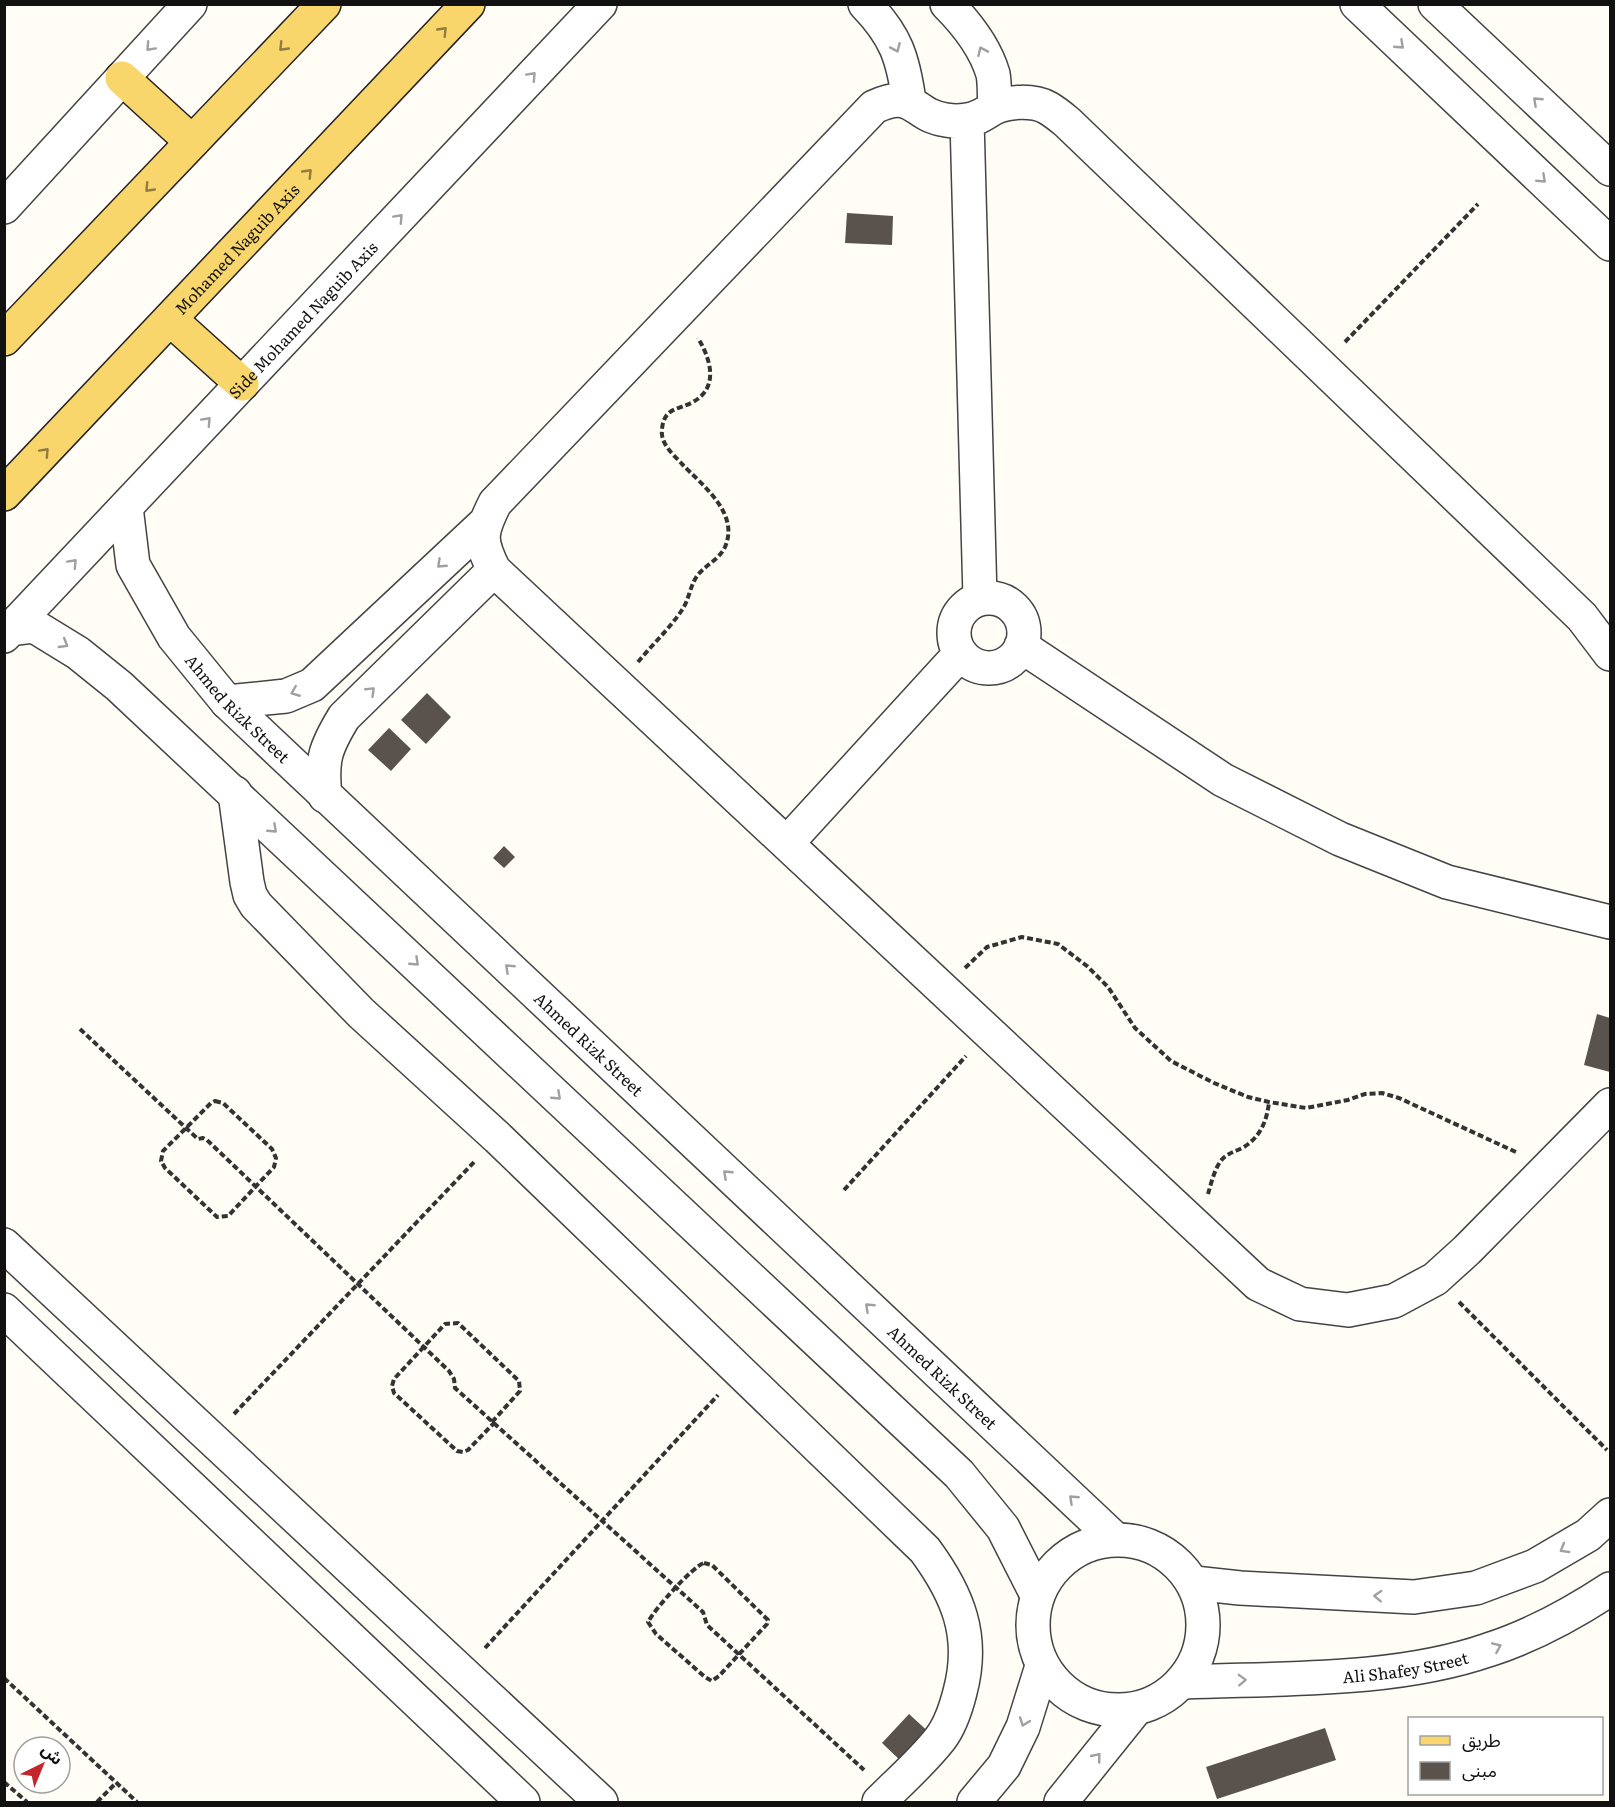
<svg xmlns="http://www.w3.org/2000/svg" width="1615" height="1807" font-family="Literata,'Noto Sans Arabic',serif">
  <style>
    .building { fill: #5a524d }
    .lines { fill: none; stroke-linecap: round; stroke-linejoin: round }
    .minor-casing { stroke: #444; stroke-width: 36 }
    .tertiary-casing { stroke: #444; stroke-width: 36 }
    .primary-casing { stroke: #222; stroke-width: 36 }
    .path { stroke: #333; stroke-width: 4; stroke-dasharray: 6 3; stroke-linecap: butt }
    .minor { stroke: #fff; stroke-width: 33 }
    .tertiary { stroke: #fff; stroke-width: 33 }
    .primary { stroke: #f9d66b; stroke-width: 33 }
    .oneway { stroke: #917d42 }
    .oneway2 { stroke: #a0a0a0 }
    .labels { text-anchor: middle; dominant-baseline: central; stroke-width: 6; stroke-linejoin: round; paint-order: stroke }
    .street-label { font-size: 16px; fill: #111; stroke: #fff }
  </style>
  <rect width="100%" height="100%" fill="#fffdf5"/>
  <!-- building -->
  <path class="building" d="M847,213l46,3 -1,29 -47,-2z
    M427,693l24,24 -25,27 -25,-24z
    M389,728l22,21 -20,22 -23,-21z
    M504,846l11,11 -11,11 -11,-10z
    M1597,1014l13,4v54l-26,-7z
    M909,1714l23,21 -28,29 -22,-21z
    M1325,1728l11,32 -119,39 -11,-32z"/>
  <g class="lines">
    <defs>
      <path id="minor" d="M865,4c31,32 38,54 44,97
        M947,4c20,20 38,43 46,70 2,10 1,23 2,33
        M967,120l13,478
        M954 633a35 35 0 1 1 70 0a35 35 0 1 1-70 0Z
        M1021,646l202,134 117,59 107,43 163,40
        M1610,654l-28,-37 -515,-495c-6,-5 -12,-10 -19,-14 -14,-8 -40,-7 -54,0 -4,2 -8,5 -12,7 -10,6 -25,7 -36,5 -35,-5 -30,-32 -72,-13l-379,396c-15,30 -16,37 -1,67l764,714 42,20 48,6 46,-9 41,-22 32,-29 143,-145
        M227,702l59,-6 26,-11 172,-161
        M235,793l12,89 3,13 6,10 105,108 137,125 427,412c33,45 50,86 35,142 -4,16 -10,34 -20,47 -18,23 -41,43 -61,63
        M325,796c-4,-36 0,-48 19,-79l150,-147
        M787,843l173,-189
        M4,1245l597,557
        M4,1310l519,492"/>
      <g id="tertiary">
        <path d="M1357,4l253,240"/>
        <path d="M1435,4l175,165"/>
        <path d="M4,207l186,-203"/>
        <path id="s1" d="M126,507l7,58 41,72 53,65 888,837"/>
        <path d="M11,629l23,-3 44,27 41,33 840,788 44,54 34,67"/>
        <path id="s2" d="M4,636l596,-632"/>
        <circle cx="1118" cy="1625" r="85"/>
        <path d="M1194,1583l46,5 174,9 62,-9 59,-22 53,-31 22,-20"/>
        <path id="s3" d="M1184,1682c98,-4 211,0 304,-32 44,-14 84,-36 122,-61"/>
        <path d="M974,1802l30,-36 19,-39 19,-61"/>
        <path d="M1061,1802l74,-92"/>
      </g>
      <g id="primary">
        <path d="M122,78l70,64"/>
        <path d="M170,319l72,65"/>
        <path d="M4,339l320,-335"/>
        <path id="s4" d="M4,494l464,-490"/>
      </g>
    </defs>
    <!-- minor casing -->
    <use href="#minor" class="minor-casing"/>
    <!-- tertiary casing -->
    <use href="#tertiary" class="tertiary-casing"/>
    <!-- primary casing -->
    <use href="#primary" class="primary-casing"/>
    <!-- path -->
    <path class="path" d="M1345,342l133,-138
      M638,662c14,-17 32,-34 44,-52 7,-10 8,-24 15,-34 8,-11 22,-16 28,-29 15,-34 -23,-62 -43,-83 -9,-10 -22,-20 -20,-35 2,-22 17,-19 31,-27 27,-15 17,-44 5,-64
      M965,968l22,-21 35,-10 36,7 29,22 21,21 27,41 36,33 43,22 34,14 21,5 37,6 42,-8 17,-6 17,-1 17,5 119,55
      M80,1029l106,99 12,11 5,-1 4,2 242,231 5,8 1,9 248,224 4,13 157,145
      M215,1101l8,2 49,46 4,9 -2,9 -46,49 -11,1 -52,-49 -4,-7 2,-10 48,-48z
      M844,1190l122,-134
      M1208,1194c3,-10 6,-23 12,-32 6,-9 15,-10 24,-15 16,-10 23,-26 25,-45
      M1459,1302l148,148
      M234,1414l241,-253
      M492,1422l28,-31 -1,-10 -61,-58 -13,1 -51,55 -2,7 2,7 63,58 6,1 5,-2 26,-27
      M704,1563l8,2 56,55 -1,4 -48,52 -7,5 -7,-4 -49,-43 -8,-12c6,-12 44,-55 56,-59z
      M485,1648l233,-253
      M4,1678l133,124
      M4,1782l23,20
      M97,1802l19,-19"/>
    <!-- minor -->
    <use href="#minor" class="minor"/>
    <!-- tertiary -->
    <use href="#tertiary" class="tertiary"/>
    <!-- primary -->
    <use href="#primary" class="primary"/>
  </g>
  <!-- one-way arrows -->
  <defs><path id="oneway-chevron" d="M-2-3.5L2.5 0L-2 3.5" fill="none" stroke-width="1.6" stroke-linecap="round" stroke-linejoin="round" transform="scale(1.5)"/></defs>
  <g class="oneway">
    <use href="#oneway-chevron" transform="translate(443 31) rotate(-46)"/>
    <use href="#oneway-chevron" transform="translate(283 47) rotate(134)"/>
    <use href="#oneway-chevron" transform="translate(308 173) rotate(-46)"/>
    <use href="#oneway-chevron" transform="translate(149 188) rotate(134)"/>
    <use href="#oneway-chevron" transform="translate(45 452) rotate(-47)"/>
  </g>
  <g class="oneway2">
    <use href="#oneway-chevron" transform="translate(1400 45) rotate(43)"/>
    <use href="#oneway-chevron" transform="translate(150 47) rotate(133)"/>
    <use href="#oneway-chevron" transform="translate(896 48) rotate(66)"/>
    <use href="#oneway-chevron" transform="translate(982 51) rotate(-114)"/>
    <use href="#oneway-chevron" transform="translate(532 76) rotate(-47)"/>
    <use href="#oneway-chevron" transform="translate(1537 101) rotate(-137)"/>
    <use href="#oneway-chevron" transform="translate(1542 179) rotate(43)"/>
    <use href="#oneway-chevron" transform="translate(399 218) rotate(-47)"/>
    <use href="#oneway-chevron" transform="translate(207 421) rotate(-47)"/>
    <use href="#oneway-chevron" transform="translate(73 563) rotate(-47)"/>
    <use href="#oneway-chevron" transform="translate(441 564) rotate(137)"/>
    <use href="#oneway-chevron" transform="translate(64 644) rotate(31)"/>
    <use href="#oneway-chevron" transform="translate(371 691) rotate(-44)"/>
    <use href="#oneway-chevron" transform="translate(295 692) rotate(158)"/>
    <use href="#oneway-chevron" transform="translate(273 829) rotate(43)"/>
    <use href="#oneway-chevron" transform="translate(415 962) rotate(43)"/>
    <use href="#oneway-chevron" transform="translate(509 968) rotate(-137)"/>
    <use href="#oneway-chevron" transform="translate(557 1096) rotate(43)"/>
    <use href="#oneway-chevron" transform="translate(727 1174) rotate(-137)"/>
    <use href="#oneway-chevron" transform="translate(869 1307) rotate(-137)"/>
    <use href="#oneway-chevron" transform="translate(1073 1499) rotate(-137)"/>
    <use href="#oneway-chevron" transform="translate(1564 1549) rotate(149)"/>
    <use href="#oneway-chevron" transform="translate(1378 1596) rotate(-177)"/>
    <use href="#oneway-chevron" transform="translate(1497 1647) rotate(-23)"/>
    <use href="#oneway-chevron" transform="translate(1242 1680) rotate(-2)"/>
    <use href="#oneway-chevron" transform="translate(1024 1722) rotate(110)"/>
    <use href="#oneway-chevron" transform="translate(1097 1757) rotate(-51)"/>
  </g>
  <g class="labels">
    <!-- street labels -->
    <g class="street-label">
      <text stroke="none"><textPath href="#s4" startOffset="338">Mohamed Naguib Axis</textPath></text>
      <text stroke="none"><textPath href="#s2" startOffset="435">Side Mohamed Naguib Axis</textPath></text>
      <text stroke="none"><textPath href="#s1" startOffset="237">Ahmed Rizk Street</textPath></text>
      <text stroke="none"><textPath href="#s1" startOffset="723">Ahmed Rizk Street</textPath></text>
      <text stroke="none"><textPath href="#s1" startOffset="1209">Ahmed Rizk Street</textPath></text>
      <text stroke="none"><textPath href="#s3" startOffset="222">Ali Shafey Street</textPath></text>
    </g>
  </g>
  <!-- border -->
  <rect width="1615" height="1807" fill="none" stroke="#111111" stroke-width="12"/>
  <!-- legend -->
  <rect x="1408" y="1717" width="195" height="78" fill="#ffffff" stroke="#a0a0a0" stroke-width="1.5"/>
  <rect x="1420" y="1736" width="30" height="9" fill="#f9d66b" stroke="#a0a0a0" stroke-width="1.5"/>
  <text x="1462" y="1747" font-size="18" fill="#111111">طريق</text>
  <rect x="1420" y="1762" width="30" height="18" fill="#5a524d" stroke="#a0a0a0" stroke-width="1.5"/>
  <text x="1462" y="1777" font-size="18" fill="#111111">مبنى</text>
  <!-- north arrow -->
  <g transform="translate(42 1765) rotate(43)"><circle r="28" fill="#ffffff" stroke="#a0a0a0" stroke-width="1.5"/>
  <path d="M0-4.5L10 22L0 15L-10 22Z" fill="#c4262e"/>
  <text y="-9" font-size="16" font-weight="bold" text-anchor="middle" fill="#111111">ش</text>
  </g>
</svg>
